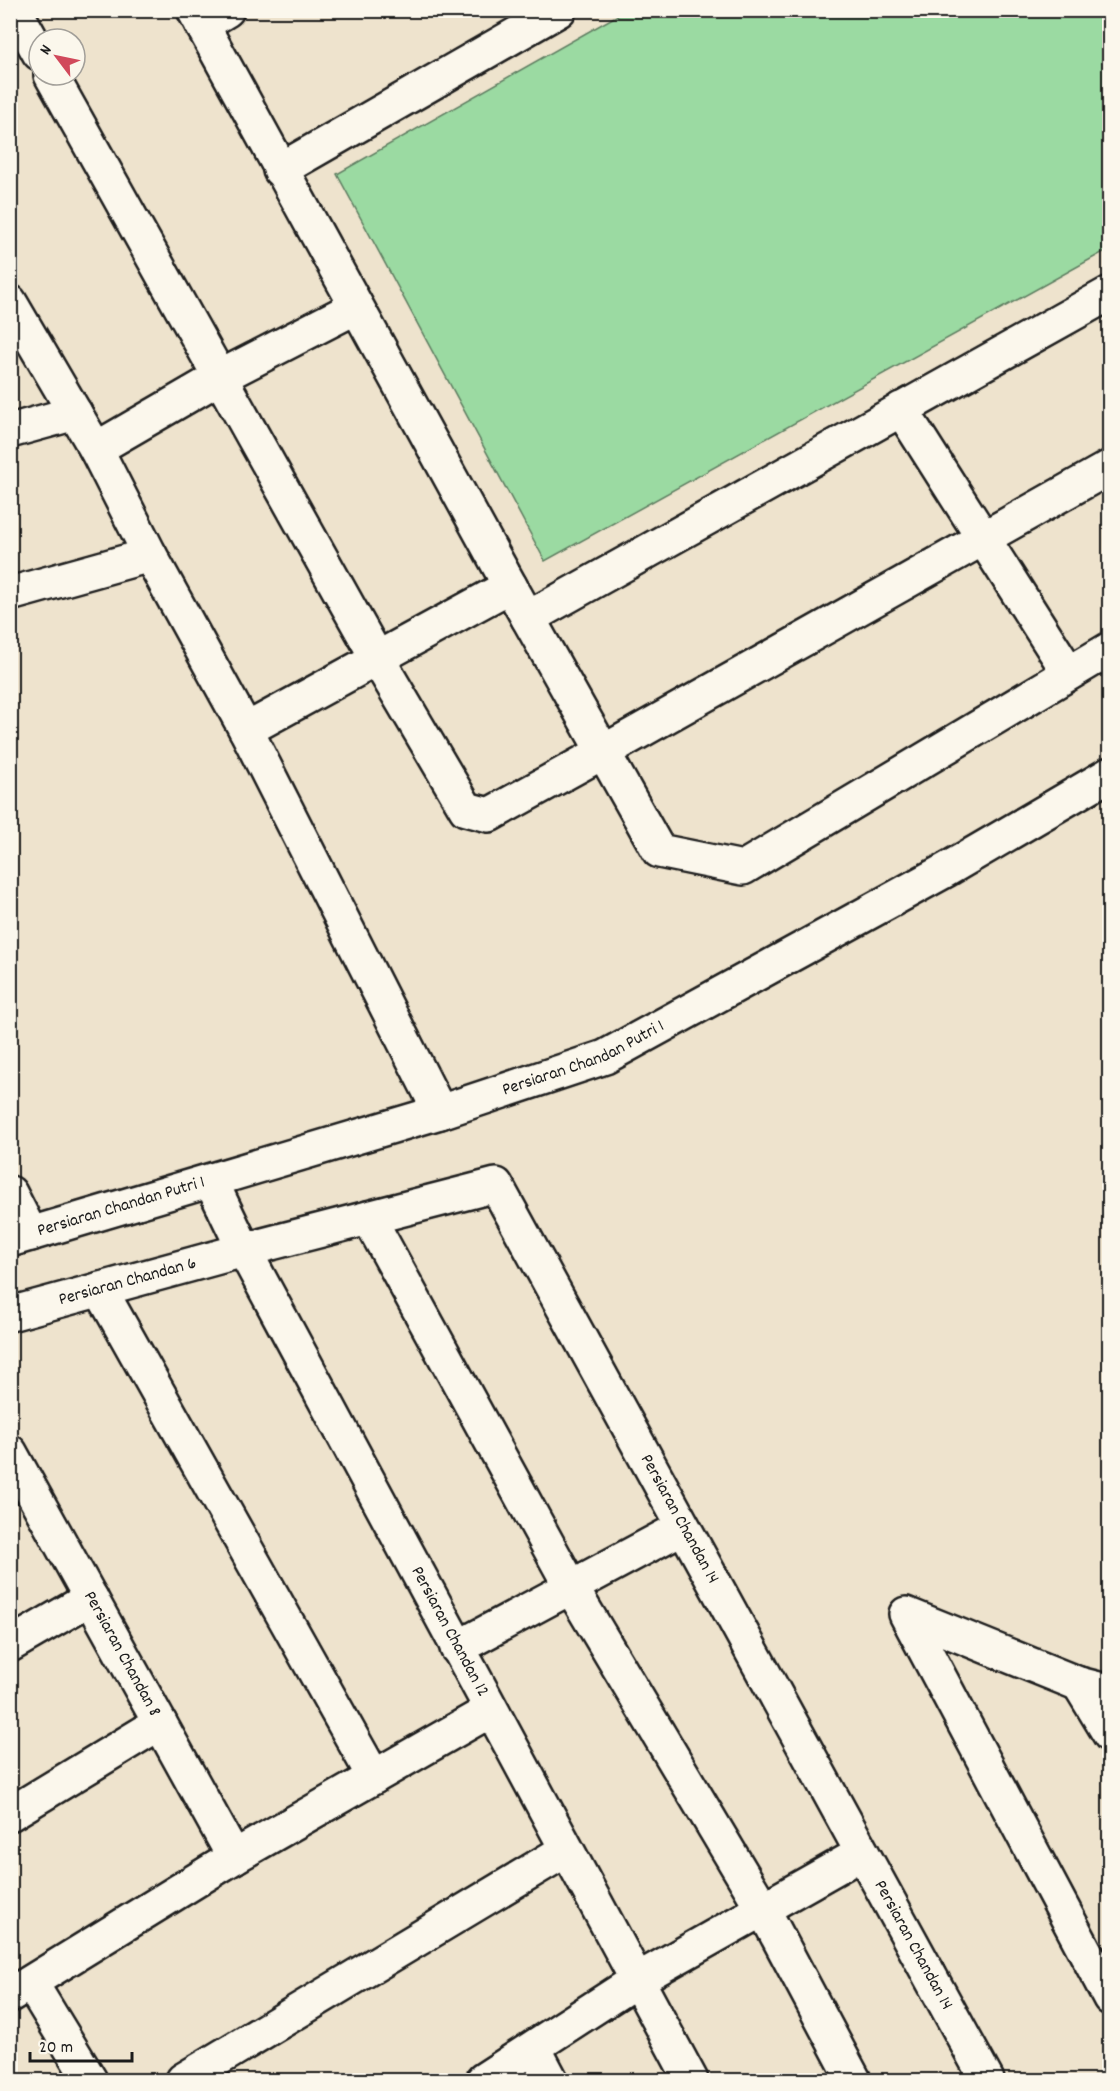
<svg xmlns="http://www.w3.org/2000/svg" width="1120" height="2091" font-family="Dekko,sans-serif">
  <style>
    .green { fill: #9bdaa2; stroke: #5c7b5f; stroke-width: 1.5 }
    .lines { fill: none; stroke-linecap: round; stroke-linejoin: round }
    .minor-casing { stroke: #1c1c1c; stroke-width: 38 }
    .minor { stroke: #fbf7ec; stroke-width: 33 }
    .labels { text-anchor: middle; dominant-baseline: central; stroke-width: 6; stroke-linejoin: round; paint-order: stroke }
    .street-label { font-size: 18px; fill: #1c1c1c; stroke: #fbf7ec }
  </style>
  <rect width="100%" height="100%" fill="#eee3cd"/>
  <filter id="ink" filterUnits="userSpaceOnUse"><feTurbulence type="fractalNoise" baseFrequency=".0167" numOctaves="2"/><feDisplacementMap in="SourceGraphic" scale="12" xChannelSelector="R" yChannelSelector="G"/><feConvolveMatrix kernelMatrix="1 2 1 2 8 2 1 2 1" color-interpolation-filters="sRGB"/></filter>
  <g filter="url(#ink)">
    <!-- green -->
    <path class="green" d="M625,11h484v238l-564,312 -208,-387z"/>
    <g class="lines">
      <defs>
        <g id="minor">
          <path d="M15,10l24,43"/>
          <path d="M194,10l316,576 149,265 84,17 367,-219"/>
          <path d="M202,25l25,-15"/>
          <path d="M51,75l326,583 89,151 23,6 114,-63 507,-285"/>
          <path d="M280,170l279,-160"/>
          <path d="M10,302l86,147 54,106 96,175 194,382"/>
          <path d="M901,409l168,264"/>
          <path d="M10,431l65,-18"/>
          <path d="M96,449l124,-72 136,-70"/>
          <path d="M10,594l140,-39"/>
          <path d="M528,618l582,-325"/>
          <path d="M246,730l264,-144"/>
          <path id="s1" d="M211,1181l33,69 447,830"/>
          <path d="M10,1193l21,41"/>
          <path d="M369,1218l202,369 192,322 91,171"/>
          <path id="s2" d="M10,1240l430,-128 165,-55 341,-187 164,-96"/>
          <path d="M100,1289l274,488"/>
          <path id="s3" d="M10,1314l234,-64 252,-65 491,895"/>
          <path id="s4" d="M10,1452l224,405"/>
          <path d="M10,1645l81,-47"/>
          <path d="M457,1648l226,-121"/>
          <path d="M1079,1684l31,51"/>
          <path d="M1110,1692l-31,-8 -173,-70 204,384"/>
          <path d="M10,1814l150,-91"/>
          <path d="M31,1983l59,97"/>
          <path d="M10,1995l224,-138 257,-147"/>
          <path d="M534,2048l17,32"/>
          <path d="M183,2080l383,-230"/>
          <path d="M483,2080l154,-100 225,-127"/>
        </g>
      </defs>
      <!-- minor casing -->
      <use href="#minor" class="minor-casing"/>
      <!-- minor -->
      <use href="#minor" class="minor"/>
    </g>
  </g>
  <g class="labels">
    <!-- street labels -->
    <g class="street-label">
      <text stroke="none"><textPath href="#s2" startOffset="602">Persiaran Chandan Putri 1</textPath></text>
      <text stroke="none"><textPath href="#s2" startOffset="116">Persiaran Chandan Putri 1</textPath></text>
      <text stroke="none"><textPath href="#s3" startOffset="122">Persiaran Chandan 6</textPath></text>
      <text stroke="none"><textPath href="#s3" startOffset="884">Persiaran Chandan 14</textPath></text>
      <text stroke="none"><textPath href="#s1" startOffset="510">Persiaran Chandan 12</textPath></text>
      <text stroke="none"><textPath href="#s4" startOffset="231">Persiaran Chandan 8</textPath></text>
      <text stroke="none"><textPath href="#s3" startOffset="1370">Persiaran Chandan 14</textPath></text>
    </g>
  </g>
  <!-- margin -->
  <rect width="1120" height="2091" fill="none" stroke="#fbf7ec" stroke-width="36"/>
  <rect x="18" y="18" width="1084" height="2055" fill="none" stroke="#1c1c1c" stroke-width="2" filter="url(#ink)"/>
  <!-- north arrow -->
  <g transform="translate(57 57) rotate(302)"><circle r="28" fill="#fbf7ec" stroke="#a29f99" stroke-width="1.5"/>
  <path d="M0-4.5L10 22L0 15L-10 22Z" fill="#d1495b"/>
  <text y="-9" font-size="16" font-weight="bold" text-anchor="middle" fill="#1c1c1c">N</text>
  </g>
  <!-- scale -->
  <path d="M30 2052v9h102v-9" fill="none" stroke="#1c1c1c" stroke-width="3"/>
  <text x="39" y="2052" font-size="18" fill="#1c1c1c" stroke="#fbf7ec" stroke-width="4.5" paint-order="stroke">20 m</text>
</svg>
